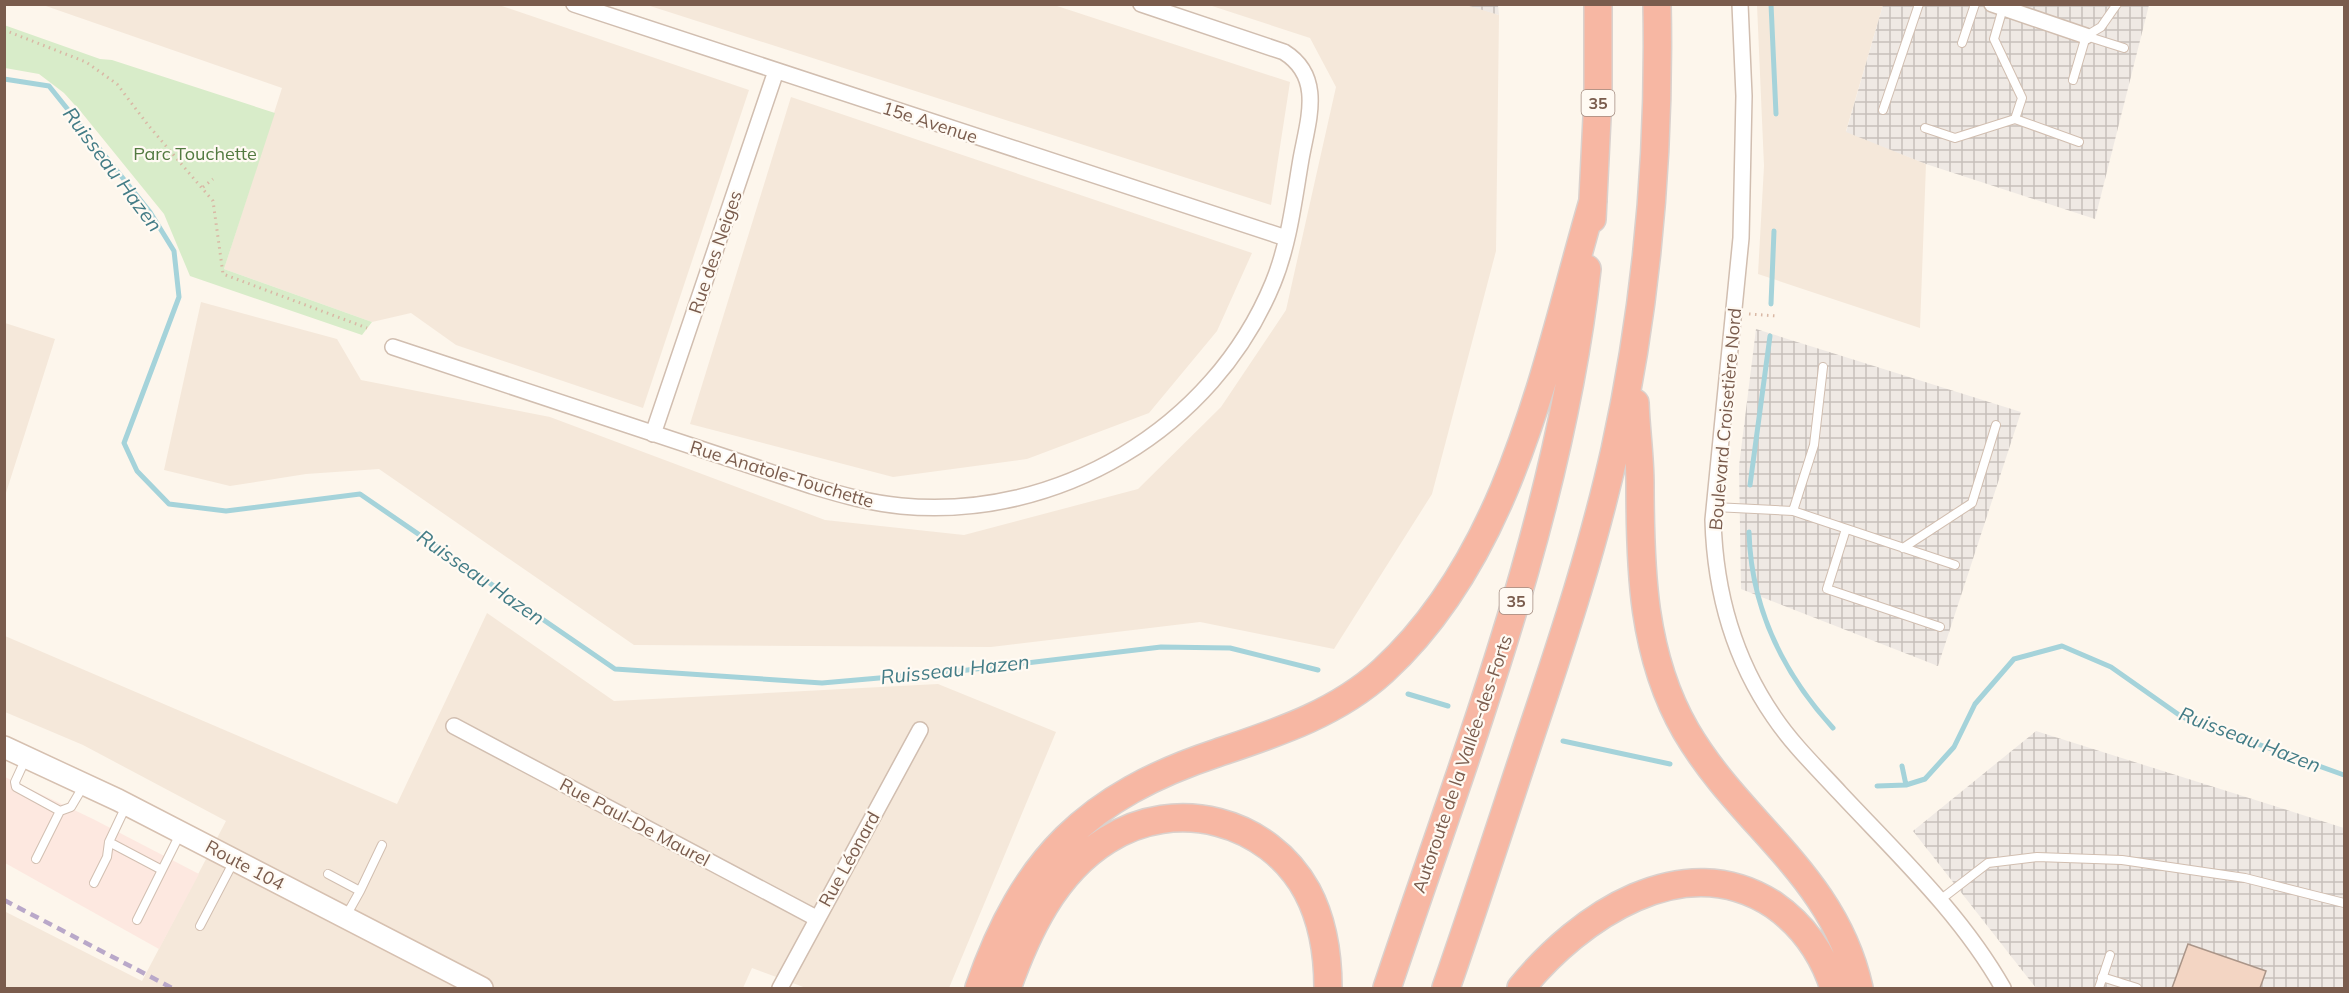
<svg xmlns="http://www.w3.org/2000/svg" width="2349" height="993" font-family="Mulish,sans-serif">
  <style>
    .residential { fill: #f5e8da }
    .commercial { fill: #fde8e0 }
    .industrial { fill: url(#industrial-grid) }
    .green { fill: #d8ecc9 }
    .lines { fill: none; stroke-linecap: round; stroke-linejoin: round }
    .stream { stroke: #a5d3da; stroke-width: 5 }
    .building { fill: #f3d5c3; stroke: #aa9588; stroke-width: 1.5 }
    .service-casing { stroke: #d1beb0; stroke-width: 10 }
    .minor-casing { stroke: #d1beb0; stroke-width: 18 }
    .secondary-casing { stroke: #d6c0b0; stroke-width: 24 }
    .motorway-casing { stroke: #dad1cd; stroke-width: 30 }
    .path { stroke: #d9b8a5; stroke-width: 3; stroke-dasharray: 1.5 4.5; stroke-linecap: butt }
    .service { stroke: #fff; stroke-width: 8 }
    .minor { stroke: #fff; stroke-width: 15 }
    .secondary { stroke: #fff; stroke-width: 21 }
    .motorway { stroke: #f7b7a3; stroke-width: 27 }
    .rail { stroke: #b9a8c9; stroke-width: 4.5; stroke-dasharray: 9 6; stroke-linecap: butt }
    .labels { text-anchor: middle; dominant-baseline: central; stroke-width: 4.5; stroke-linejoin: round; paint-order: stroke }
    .shield { fill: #fffaf3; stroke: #a28b7f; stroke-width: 1.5 }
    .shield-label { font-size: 16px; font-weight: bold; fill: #7a5c4d }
    .street-label { font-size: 18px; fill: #7a5c4d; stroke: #fffaf3 }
    .park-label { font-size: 18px; fill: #537a41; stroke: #fffaf3 }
    .water-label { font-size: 20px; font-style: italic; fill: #437c86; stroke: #fffaf3 }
  </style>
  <defs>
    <pattern id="industrial-grid" width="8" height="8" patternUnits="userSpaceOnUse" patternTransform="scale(1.5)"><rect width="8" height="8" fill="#efe9e4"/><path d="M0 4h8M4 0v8" fill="none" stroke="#c7c0bb"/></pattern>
  </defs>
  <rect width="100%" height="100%" fill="#fdf6ec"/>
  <!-- residential -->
  <path class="residential" d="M1466,4l33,11 -3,236 -64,243 -98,155 -134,-27 -209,25 -357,-2 -255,-176 -73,5 -76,12 -66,-16 37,-168 136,37 24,41 189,37 275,103 139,15 174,-46 83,-82 65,-97 50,-223 -26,-49 -101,-33z
    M43,5h456l250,85 -106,318 -187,-63 -45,-32 -39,9 -148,-53 58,-181z
    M647,5h407l236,77 -19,123z
    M1757,5h126l-37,126 80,33 -6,164 -162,-54 6,-108z
    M791,97l461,156 -35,78 -68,82 -122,46 -134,18 -203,-53z
    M5,323l50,16 -50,157 -1,-173z
    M487,613l127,88 324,-17 118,48 -107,256h-143l-54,-20 -9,20h-738l-1,-77 138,70 84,-160 -143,-76 -78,-33v-76l392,168z"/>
  <!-- commercial -->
  <path class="commercial" d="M5,777l88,42 106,55 -40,75 -154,-86z"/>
  <!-- industrial -->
  <path class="industrial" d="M1466,5h32l1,10z
    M1883,5h266l-54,214 -169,-55 -80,-32z
    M1756,329l265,83 -83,254 -197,-77 -2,-123z
    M2036,731l308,97v160h-308l-123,-157z"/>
  <!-- green -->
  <path class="green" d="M4,25l96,34 12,1 163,53 -51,156 148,53 -10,13 -172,-59 -26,-62 -82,-101 -18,-20 -25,-19 -34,-6z"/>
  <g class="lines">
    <!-- stream -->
    <path class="stream" d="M1771,4l5,110
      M4,79l45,7 101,126 24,39 5,46 -55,146 13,28 32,33 57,7 134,-17 255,175 207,14 137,-12 202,-24 69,1 88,22
      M1771,304l3,-73
      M1750,485l20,-149
      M1749,532c2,76 34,141 84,196
      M1408,694l40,12
      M1563,741l107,23
      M1902,766l4,19
      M1877,786l29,-1 19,-6 29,-32 21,-43 39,-45 48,-13 49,21 71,50 162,58"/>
  </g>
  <!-- building -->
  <path class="building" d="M2188,944l78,27 -6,17h-88z"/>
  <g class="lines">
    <defs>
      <path id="service" d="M2086,36l38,12
        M1962,43l13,-39
        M2073,80l13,-44 15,-9 16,-23
        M1883,110l36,-106
        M2015,119l64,23
        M1925,128l30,10 60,-19 7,-21 -28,-59 9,-31
        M1714,507l79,4 21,-66 9,-78
        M1793,511l162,54
        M1846,529l-19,60 113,38
        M1903,548l69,-45 24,-78
        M26,758l-11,24 1,5 44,24 11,-4 13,-22
        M126,806l-17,36 53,28 18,-36
        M36,859l24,-48
        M328,874l32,17 -14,25
        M94,883l13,-26 2,-15
        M360,891l22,-46
        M1940,900l48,-37 49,-6 85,3 123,18 99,25
        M137,920l25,-50
        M200,926l34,-65
        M2102,977l35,11
        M2099,988l11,-33"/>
      <path id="minor" d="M574,4l712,234
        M1740,4l4,92 -3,142 -28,282c2,71 21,139 61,197 19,28 43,51 66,76 58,62 121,121 163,195
        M1992,4l94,32
        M393,347l419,139c30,9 58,17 89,20 156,15 312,-77 372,-223 16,-39 21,-83 28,-124 7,-39 23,-82 -17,-107l-143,-48
        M653,434l123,-363
        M454,726l362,192
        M780,988l140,-258"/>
      <path id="secondary" d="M4,747l114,53 364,188"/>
      <path id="motorway" d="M1592,219l6,-122v-93
        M1635,403c1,27 5,54 5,81 0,85 2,171 46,247 55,94 148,144 173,257
        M979,988c45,-129 108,-192 238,-235 59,-20 119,-39 166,-82 129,-118 163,-309 210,-470
        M1007,988c20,-56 47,-115 100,-148 69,-44 161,-20 200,51 16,30 21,64 21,97
        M1387,988c79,-236 172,-470 200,-719
        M1446,988c30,-86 58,-173 87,-260 31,-92 61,-184 82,-278 32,-146 45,-297 42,-446
        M1521,988c58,-71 162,-143 253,-83 30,21 49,49 60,83"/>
    </defs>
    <!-- service casing -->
    <use href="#service" class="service-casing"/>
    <!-- minor casing -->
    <use href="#minor" class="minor-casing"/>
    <!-- secondary casing -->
    <use href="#secondary" class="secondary-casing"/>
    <!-- motorway casing -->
    <use href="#motorway" class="motorway-casing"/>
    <!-- path -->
    <path class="path" d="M4,30l82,32 31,22 31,41 65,76 10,73 144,54
      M203,187l10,-8
      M1749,314l28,2"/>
    <!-- service -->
    <use href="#service" class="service"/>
    <!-- minor -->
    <use href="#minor" class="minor"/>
    <!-- secondary -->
    <use href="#secondary" class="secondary"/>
    <!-- motorway -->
    <use href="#motorway" class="motorway"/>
    <!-- rail -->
    <path class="rail" d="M4,900l168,88"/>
  </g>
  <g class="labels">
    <!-- shield labels -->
    <g class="shield">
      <rect x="1581.5" y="90" width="33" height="26" rx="4.5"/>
      <rect x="1499.5" y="588" width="33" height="26" rx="4.5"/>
    </g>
    <g class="shield-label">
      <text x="1598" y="103">35</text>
      <text x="1516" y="601">35</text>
    </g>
    <!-- street labels -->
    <g class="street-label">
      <text transform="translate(930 122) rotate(18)">15e Avenue</text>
      <text transform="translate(715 252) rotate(-71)">Rue des Neiges</text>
      <text transform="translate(1725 419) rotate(-85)">Boulevard Croisetière Nord</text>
      <text transform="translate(782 474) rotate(17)">Rue Anatole-Touchette</text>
      <text transform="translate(1462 764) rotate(-71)">Autoroute de la Vallée-des-Forts</text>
      <text transform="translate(635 822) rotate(28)">Rue Paul-De Maurel</text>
      <text transform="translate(849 859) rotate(-61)">Rue Léonard</text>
      <text transform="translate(245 865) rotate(28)">Route 104</text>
    </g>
    <!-- park labels -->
    <g class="park-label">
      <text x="195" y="153">Parc Touchette</text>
    </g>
    <!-- water labels -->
    <g class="water-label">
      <text transform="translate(113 169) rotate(53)">Ruisseau Hazen</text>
      <text transform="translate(481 577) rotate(35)">Ruisseau Hazen</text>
      <text transform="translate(955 669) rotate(-6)">Ruisseau Hazen</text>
      <text transform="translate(2250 739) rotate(21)">Ruisseau Hazen</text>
    </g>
  </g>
  <!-- border -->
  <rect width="2349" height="993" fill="none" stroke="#7a5c4d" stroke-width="12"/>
</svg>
